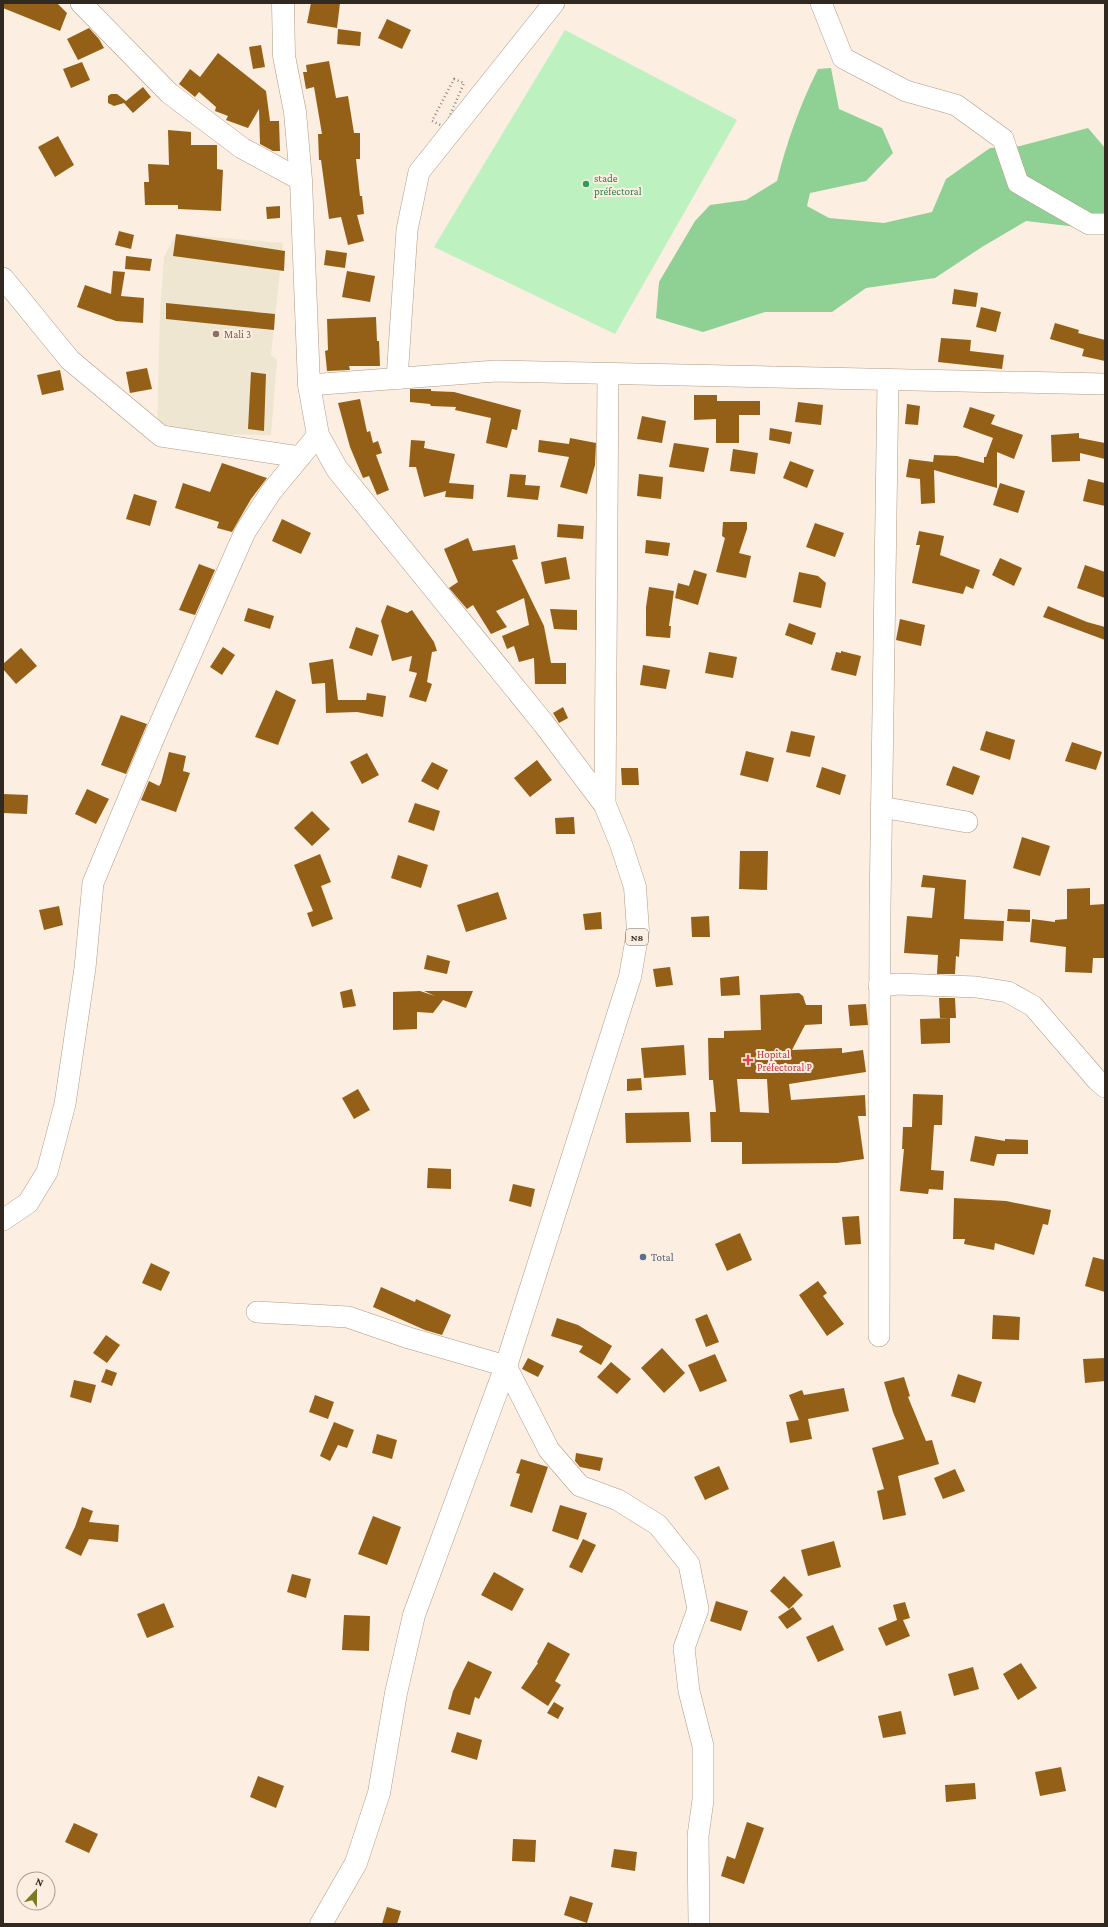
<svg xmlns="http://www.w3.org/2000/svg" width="1108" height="1927" font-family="'Crimson Pro',serif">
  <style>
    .education { fill: #eee6d0 }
    .green { fill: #bdf1c0 }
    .forest { fill: #8fd094 }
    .building { fill: #946017; fill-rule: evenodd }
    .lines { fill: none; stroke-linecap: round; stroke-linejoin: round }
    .minor-casing { stroke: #b09b85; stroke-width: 22 }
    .major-casing { stroke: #b09b85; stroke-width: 23 }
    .path { stroke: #93887c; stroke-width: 2.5; stroke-dasharray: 1 3; stroke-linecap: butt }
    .minor { stroke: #fff; stroke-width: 21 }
    .major { stroke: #fff; stroke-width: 22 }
    .leisure-dot { fill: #2e9e5b; stroke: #fceee0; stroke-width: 1.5 }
    .education-dot { fill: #8d6e63; stroke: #fceee0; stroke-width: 1.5 }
    .health-dot { fill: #e0444e; stroke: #fceee0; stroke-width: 1.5 }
    .service-dot { fill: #5c6f8a; stroke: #fceee0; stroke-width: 1.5 }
    .labels { text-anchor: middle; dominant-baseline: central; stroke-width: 4; stroke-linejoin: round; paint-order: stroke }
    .shield { fill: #fceee0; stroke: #6e645a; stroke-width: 1 }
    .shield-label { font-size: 10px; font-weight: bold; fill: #312920 }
    .leisure-label { font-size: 11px; fill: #27864d; stroke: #fceee0; text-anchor: start }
    .education-label { font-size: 11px; fill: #785e54; stroke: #fceee0; text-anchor: start }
    .health-label { font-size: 11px; fill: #be3a42; stroke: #fceee0; text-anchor: start }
    .service-label { font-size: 11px; fill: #4e5e75; stroke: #fceee0; text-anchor: start }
  </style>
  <rect width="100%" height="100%" fill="#fceee0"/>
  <!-- education -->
  <path class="education" d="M176,234l107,9 -12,112 6,5 -6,75 -114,-2 3,-120 4,-56z"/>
  <!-- green -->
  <path class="green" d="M565,30l172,90 -122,214 -181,-87z"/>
  <!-- forest -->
  <path class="forest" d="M831,68l8,41 43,19 11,25 -27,28 -56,12 -3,13 22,12 55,5 48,-11 14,-33 44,-31 30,-2 68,-18 17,20v72l-28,7 -51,-6 -44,26 -47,31 -69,10 -34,24h-67l-62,20 -47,-14 3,-36 36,-61 15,-16 36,-5 31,-19c10,-40 23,-76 41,-112z"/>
  <!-- building -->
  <path class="building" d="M3,3h54l10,10 -7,18 -57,-23z
    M311,3h29l-3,25 -30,-5z
    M387,19l24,11 -9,19 -24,-11z
    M89,28l10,11 5,9 -26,12 -11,-21z
    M338,29l23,3 -1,14 -23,-2z
    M261,45l4,22 -12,2 -4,-22z
    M218,53l48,38 4,30h9l1,30h-7l-13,-7 -1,-35 -11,19 -22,-8 2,-4 -13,-5 1,-4 -17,-15 -4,5 -16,-13 11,-15 10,8z
    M329,61l7,37 12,-2 6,37h6v26h-4l4,37h2l2,18 -7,1 7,26 -16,4 -7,-28 -12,2 -8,-59h-2l-1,-26h4l-8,-47 -8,2 -3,-17h4l-1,-7z
    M82,62l8,18 -19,8 -8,-19z
    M143,87l8,10 -18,16 -9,-10 -10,3 -6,-3v-7l3,-2h6l9,7z
    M168,130l23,2v13h26v24l6,1 -2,41 -43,-2v-4h-33l-1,-23h5l-1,-18 21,1z
    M58,136l16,29 -19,12 -17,-30z
    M280,206v12l-13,1 -1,-12z
    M119,231l15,4 -3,14 -16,-4z
    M176,234l109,17 -1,20 -111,-15z
    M326,250l21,3 -2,15 -21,-3z
    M126,256l26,3 -2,12 -25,-2z
    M113,271l12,1 -4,24 23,2 -1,25 -27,-2 -39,-14 8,-22 26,9z
    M347,271l28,5 -5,26 -28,-5z
    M954,289l24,4 -2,14 -24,-3z
    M166,303l109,11 -1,16 -108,-11z
    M981,307l20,5 -5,20 -20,-5z
    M376,317l1,24h2l1,25h-31l1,4 -23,1 -2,-20 3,-1 -1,-31z
    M1055,323l24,7 -1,3 27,7v21l-23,-5 2,-7 -34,-10z
    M941,338l30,2 -1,11 34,4 -2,14 -64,-7z
    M147,368l5,21 -22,4 -4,-21z
    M60,370l4,20 -22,5 -5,-20z
    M251,372l15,2 -2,57 -16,-2z
    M410,389h21v2l23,1 67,18 -4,20 -5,-1 -5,19 -21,-5 5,-25 -36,-8 1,-3 -25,-1 -1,-2 -20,-2z
    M694,395h23v6h43v14h-21v28h-23v-24l-22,1z
    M360,399l7,33 3,-1 3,12 5,-2 4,12 -6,2 13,35 -12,5 -8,-19 -6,2 -13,-31 -12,-44z
    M798,402l25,3 -2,20 -26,-3z
    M907,404l13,2 -2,19 -13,-1z
    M970,407l25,8 -4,9 32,11 -9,24 -17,-7v36l-63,-18 1,33 -14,1 -1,-25 -14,-2 3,-18 24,3 1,-7 23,1 27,7v-6h2l7,-19 -30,-11z
    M642,416l24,5 -4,22 -25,-4z
    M770,428l22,4 -2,12 -21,-4z
    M1079,433v5l26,5v16l-25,-6v8l-28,1 -1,-27z
    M570,438l26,5 -1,22 -8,29 -27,-7 9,-30 -31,-5 1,-12 30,4z
    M411,440l14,1 -1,7 31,6 -6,29 25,2 -1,14 -28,-2 1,-6 -22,6 -8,-30h-7z
    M674,443l35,5 -5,24 -35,-5z
    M733,449l25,4 -3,21 -25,-3z
    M790,461l24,9 -7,18 -24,-10z
    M222,463l45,15 -16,21 -19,33 -15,-4 2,-6 -44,-14 8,-25 27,9z
    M510,474l16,1 -1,10 15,1 -2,14 -31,-3z
    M639,474l24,3 -2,22 -24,-3z
    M1088,479l17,4v23l-22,-5z
    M1000,483l25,8 -7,22 -25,-8z
    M134,494l23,7 -7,25 -24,-7z
    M282,519l29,14 -10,21 -29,-13z
    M723,522h24v7l-8,24 12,3 -5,22 -30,-6 9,-34 -3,-2z
    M815,523l29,10 -9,24 -29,-10z
    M558,524l26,2 -1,13 -26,-2z
    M919,531l25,5 -4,19 40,15 -7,19 -7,-3 -3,8 -51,-11 8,-38h-4z
    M468,538l5,13 42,-6 3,14 -6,1 32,66 7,37h15v21h-31l-1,-26 -15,4 -5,-16 -7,3 -5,-13 27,-11 -5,-27 -28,13 11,16 -16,7 -18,-29 -6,4 -18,-21 9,-6 -14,-33z
    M646,540l24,3 -2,13 -23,-3z
    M566,557l4,22 -25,5 -4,-22z
    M1000,558l22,10 -8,18 -22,-11z
    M199,564l16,6 -20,45 -16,-5z
    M1085,565l20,7v26l-28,-10z
    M694,570l13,4 -9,31 -23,-7 3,-15 11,3z
    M799,572l19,4 8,7 -5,25 -28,-6z
    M649,587l25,4 -5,35h2l-1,12 -24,-2v-29z
    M387,605l20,8 5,-3 22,32 3,9 -5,1 -5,30 5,2 -6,18 -17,-5 8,-24 -8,-2 3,-15 -20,5 -11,-40z
    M1048,606l39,16 18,5v13l-62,-23z
    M248,608l26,8 -4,13 -26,-8z
    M550,609l27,1v20l-23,-1z
    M900,619l25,6 -4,21 -25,-6z
    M789,623l27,10 -4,12 -27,-10z
    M356,627l23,8 -7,21 -23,-8z
    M223,647l12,8 -13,20 -12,-8z
    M21,648l16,18 -21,18 -13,-15v-5z
    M841,651l20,5 -5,20 -25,-6 5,-18 5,1z
    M709,652l28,5 -4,21 -28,-5z
    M333,659l5,41h28l1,-7 19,3 -3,21 -26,-5 -31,1 -1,-30 -13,1 -3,-21z
    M643,665l27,5 -4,19 -26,-4z
    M276,690l20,10 -18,45 -23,-8z
    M563,707l5,11 -9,5 -6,-10z
    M121,715l26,9 -21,50 -25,-9z
    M791,731l24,5 -5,21 -24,-5z
    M986,731l29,9 -5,20 -30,-10z
    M1072,742l30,10 -6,18 -31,-9z
    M746,751l28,7 -6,24 -28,-7z
    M169,752l17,4 -3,15 7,2 -14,39 -35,-12 8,-19 10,5 2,-3z
    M367,753l12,22 -17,9 -12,-22z
    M537,760l15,20 -22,17 -16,-19z
    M432,762l16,8 -10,20 -17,-9z
    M953,766l27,10 -7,19 -27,-10z
    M822,767l24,8 -6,20 -24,-8z
    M621,768h17l1,17h-17z
    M87,789l22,10 -13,25 -21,-10z
    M3,794l25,1 -1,19 -24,-1z
    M415,803l25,8 -6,20 -26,-9z
    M312,811l18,18 -18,17 -18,-18z
    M574,817l1,17h-19l-1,-16z
    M1022,837l28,9 -10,30 -27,-8z
    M740,851h28l-1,39 -28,-1z
    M320,854l11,28 -10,4 12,33 -21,8 -5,-14 6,-2 -19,-46z
    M398,855l30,10 -7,23 -30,-10z
    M923,875l43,5 -2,39 40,2 -1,20 -43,-2 -1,18 -3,-1 -1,18h-18l1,-19 -34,-2 3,-37 25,2 3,-30 -14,-1z
    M1090,888v17l15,-1v54h-12l-1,15 -27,-1 1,-25 -36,-5 2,-23 23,3v-2l12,-1v-30z
    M498,892l9,27 -41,13 -9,-27z
    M59,906l4,19 -19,5 -5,-20z
    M1008,909l22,1v12l-23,-1z
    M601,912l1,17 -17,1 -2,-16z
    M709,916l1,21h-18l-1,-20z
    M427,955l23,6 -3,13 -23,-5z
    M670,967l3,18 -17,2 -3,-18z
    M739,976l1,19 -19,1 -1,-18z
    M352,989l4,17 -13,2 -3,-16z
    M420,991l15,5 -11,-5h49l-7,17 -23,-8 -10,13 -16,-1v17l-24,1v-38z
    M799,993l4,3 3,9h16v19l-17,1 -13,25 50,-2v5l21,-3 3,22 -77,12 2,16 74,-5 1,21h-8l6,43 -27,4 -95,1v-22h-31l-1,-30h6l-3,-32h-4l-1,-42h16v-7l37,-1 -1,-35zM737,1079h30l2,34 -29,-1z
    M939,998h16l1,20h-16z
    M866,1004l2,21 -18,1 -2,-21z
    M950,1018v25l-29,1 -1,-25z
    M684,1045l2,30 -42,3 -3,-30z
    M641,1078l1,12 -15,1v-12z
    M358,1089l12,21 -16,9 -12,-21z
    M913,1094l30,1 -1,30h-8l-3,45 13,1 -1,19 -14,-1 -1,5 -28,-3 4,-42h-2l1,-22h9z
    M689,1112l2,30 -65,1 -1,-30z
    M975,1136l30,5v-2l23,1v14h-31l-3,12 -24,-5z
    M428,1168l23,1v20l-24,-1z
    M513,1184l22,5 -4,18 -22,-6z
    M954,1198l52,3 45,9 -3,15 -5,-1 -9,31 -39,-12 -1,7 -30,-6 1,-5h-12z
    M859,1216l2,28 -16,1 -3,-28z
    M740,1233l12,27 -25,11 -12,-27z
    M1093,1257l12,3v32l-20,-6z
    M151,1263l19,9 -9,19 -19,-8z
    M818,1281l9,12 -4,3 21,28 -17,12 -28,-41z
    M381,1287l34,15 1,-3 35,16 -9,20 -17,-5 -52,-23z
    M707,1314l12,28 -13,5 -11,-28z
    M993,1315l27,2 -1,23 -27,-1z
    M557,1318l21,7 34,21 -11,19 -22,-13 4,-6 -32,-10z
    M106,1335l14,10 -13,18 -14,-10z
    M662,1348l23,25 -21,20 -23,-25z
    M715,1354l12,27 -27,11 -12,-27z
    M528,1358l16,8 -6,11 -16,-8z
    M1105,1358v23l-20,2 -2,-24z
    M611,1362l20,17 -14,15 -20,-17z
    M106,1369l11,4 -5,13 -11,-4z
    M958,1374l24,8 -7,21 -24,-7z
    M904,1377l6,19 -2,1 18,44 6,-1 7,24 -41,12 8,39 -23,5 -6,-29 7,-2 -12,-41 32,-9 -11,-27 -9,-30z
    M74,1380l22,5 -5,18 -21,-6z
    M844,1388l5,23 -41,8 4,20 -22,4 -4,-21 13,-2 -10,-25 13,-5 2,5z
    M315,1395l19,7 -6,17 -19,-7z
    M334,1422l20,8 -7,18 -9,-3 -8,16 -10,-5z
    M377,1434l20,6 -5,19 -20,-6z
    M576,1453l27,5 -3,13 -20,-4 -5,-6z
    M521,1459l27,8 -16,46 -22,-7 10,-32 -4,-1z
    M719,1466l10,23 -24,11 -11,-23z
    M955,1469l10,22 -22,8 -9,-21z
    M560,1505l27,8 -9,27 -26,-9z
    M82,1507l11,4 -4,11 30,3 -1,17 -29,-3 -8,17 -16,-8 10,-21z
    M373,1516l28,11 -14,38 -29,-11z
    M583,1539l13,6 -14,28 -13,-6z
    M834,1541l7,26 -33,9 -7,-26z
    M494,1572l30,17 -12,22 -31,-16z
    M292,1574l19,5 -5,19 -19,-6z
    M784,1576l19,19 -14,14 -19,-18z
    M716,1601l32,10 -7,20 -31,-10z
    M905,1602l5,16 -7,2 7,16 -24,10 -8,-18 19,-8 -4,-15z
    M164,1603l10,24 -27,11 -10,-24z
    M793,1607l9,12 -15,10 -9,-12z
    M344,1615l26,1 -1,35 -27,-1z
    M833,1625l11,25 -26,12 -12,-25z
    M548,1642l22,12 -15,27 6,4 -13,21 -27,-18 17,-25 -1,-1z
    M468,1661l24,11 -13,27 -4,-2 -5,18 -22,-6 5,-18z
    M1021,1663l16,25 -19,12 -15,-26z
    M973,1667l6,22 -25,7 -6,-22z
    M554,1702l10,6 -6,11 -11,-6z
    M901,1711l5,23 -23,4 -5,-22z
    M457,1732l25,8 -5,20 -26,-8z
    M1061,1767l5,24 -26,5 -5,-24z
    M258,1776l26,10 -8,22 -26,-11z
    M975,1783l1,16 -30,3 -1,-17z
    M747,1822l17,6 -20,56 -23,-8 6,-20 8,3z
    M74,1823l24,11 -9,19 -24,-11z
    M513,1839l23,1 -1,22 -23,-1z
    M614,1849l23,3 -2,19 -24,-4z
    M570,1896l23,7 -6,20 -23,-8z
    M387,1907l14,4 -4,13h-15z"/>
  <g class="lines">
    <defs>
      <path id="minor" d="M81,3l88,90 73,55 59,32
        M821,3l22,55 63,33 50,14 47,34 15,44 71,41h16
        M3,278l67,82 91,76 139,21
        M397,379l10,-149 12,-58 135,-169
        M309,385l187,-14 609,13
        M605,805l3,-431
        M881,807l86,15
        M879,986l19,-2 78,3 32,5 25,14 64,74 8,7
        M3,1220l25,-17 19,-31 18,-68 20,-136 8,-85 65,-155 87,-196 26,-40 47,-57
        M257,1312l91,5 61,21 97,28 43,84 31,36 38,14 40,25 31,39 9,45 -14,39 5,43 14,55v54l-5,36 1,88
        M879,1336l1,-427 8,-529"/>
      <path id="major" d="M283,3l1,53 11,56 6,68 8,205 9,50 19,34 207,255 61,81 16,39 14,43 3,44 -8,46 -124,389 -92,249 -18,78 -17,100 -23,70 -35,61"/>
    </defs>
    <!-- minor casing -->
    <use href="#minor" class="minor-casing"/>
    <!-- major casing -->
    <use href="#major" class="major-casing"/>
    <!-- path -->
    <path class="path" d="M454,79l10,4 -19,44 -13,-6z"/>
    <!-- minor -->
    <use href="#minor" class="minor"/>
    <!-- major -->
    <use href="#major" class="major"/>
  </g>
  <!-- markers -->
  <circle class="leisure-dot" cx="586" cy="184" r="4"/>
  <circle class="education-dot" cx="216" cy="334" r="4"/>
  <path class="health-dot" d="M746 1054h4v4h4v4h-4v4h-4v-4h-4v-4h4z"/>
  <circle class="service-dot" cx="643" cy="1257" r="4"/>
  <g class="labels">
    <!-- shield labels -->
    <rect class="shield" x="626" y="929" width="22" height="16" rx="3"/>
    <g class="shield-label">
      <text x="637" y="937">N8</text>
    </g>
    <!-- leisure labels -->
    <g class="leisure-label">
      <text x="594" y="178">stade<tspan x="594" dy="13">préfectoral</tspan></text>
    </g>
    <!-- education labels -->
    <g class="education-label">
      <text x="224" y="334">Mali 3</text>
    </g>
    <!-- health labels -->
    <g class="health-label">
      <text x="757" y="1054">Hopital<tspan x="757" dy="13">Préfectoral P</tspan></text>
    </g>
    <!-- service labels -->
    <g class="service-label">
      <text x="651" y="1257">Total</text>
    </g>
  </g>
  <!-- border -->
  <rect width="1108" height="1927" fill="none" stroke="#312920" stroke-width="8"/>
  <!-- north arrow -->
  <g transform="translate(36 1891) rotate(22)"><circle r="19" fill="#fceee0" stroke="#ab9f93"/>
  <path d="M0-3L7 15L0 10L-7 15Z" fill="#7a7a22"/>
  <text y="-6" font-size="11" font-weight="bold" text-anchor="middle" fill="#312920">N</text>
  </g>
</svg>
